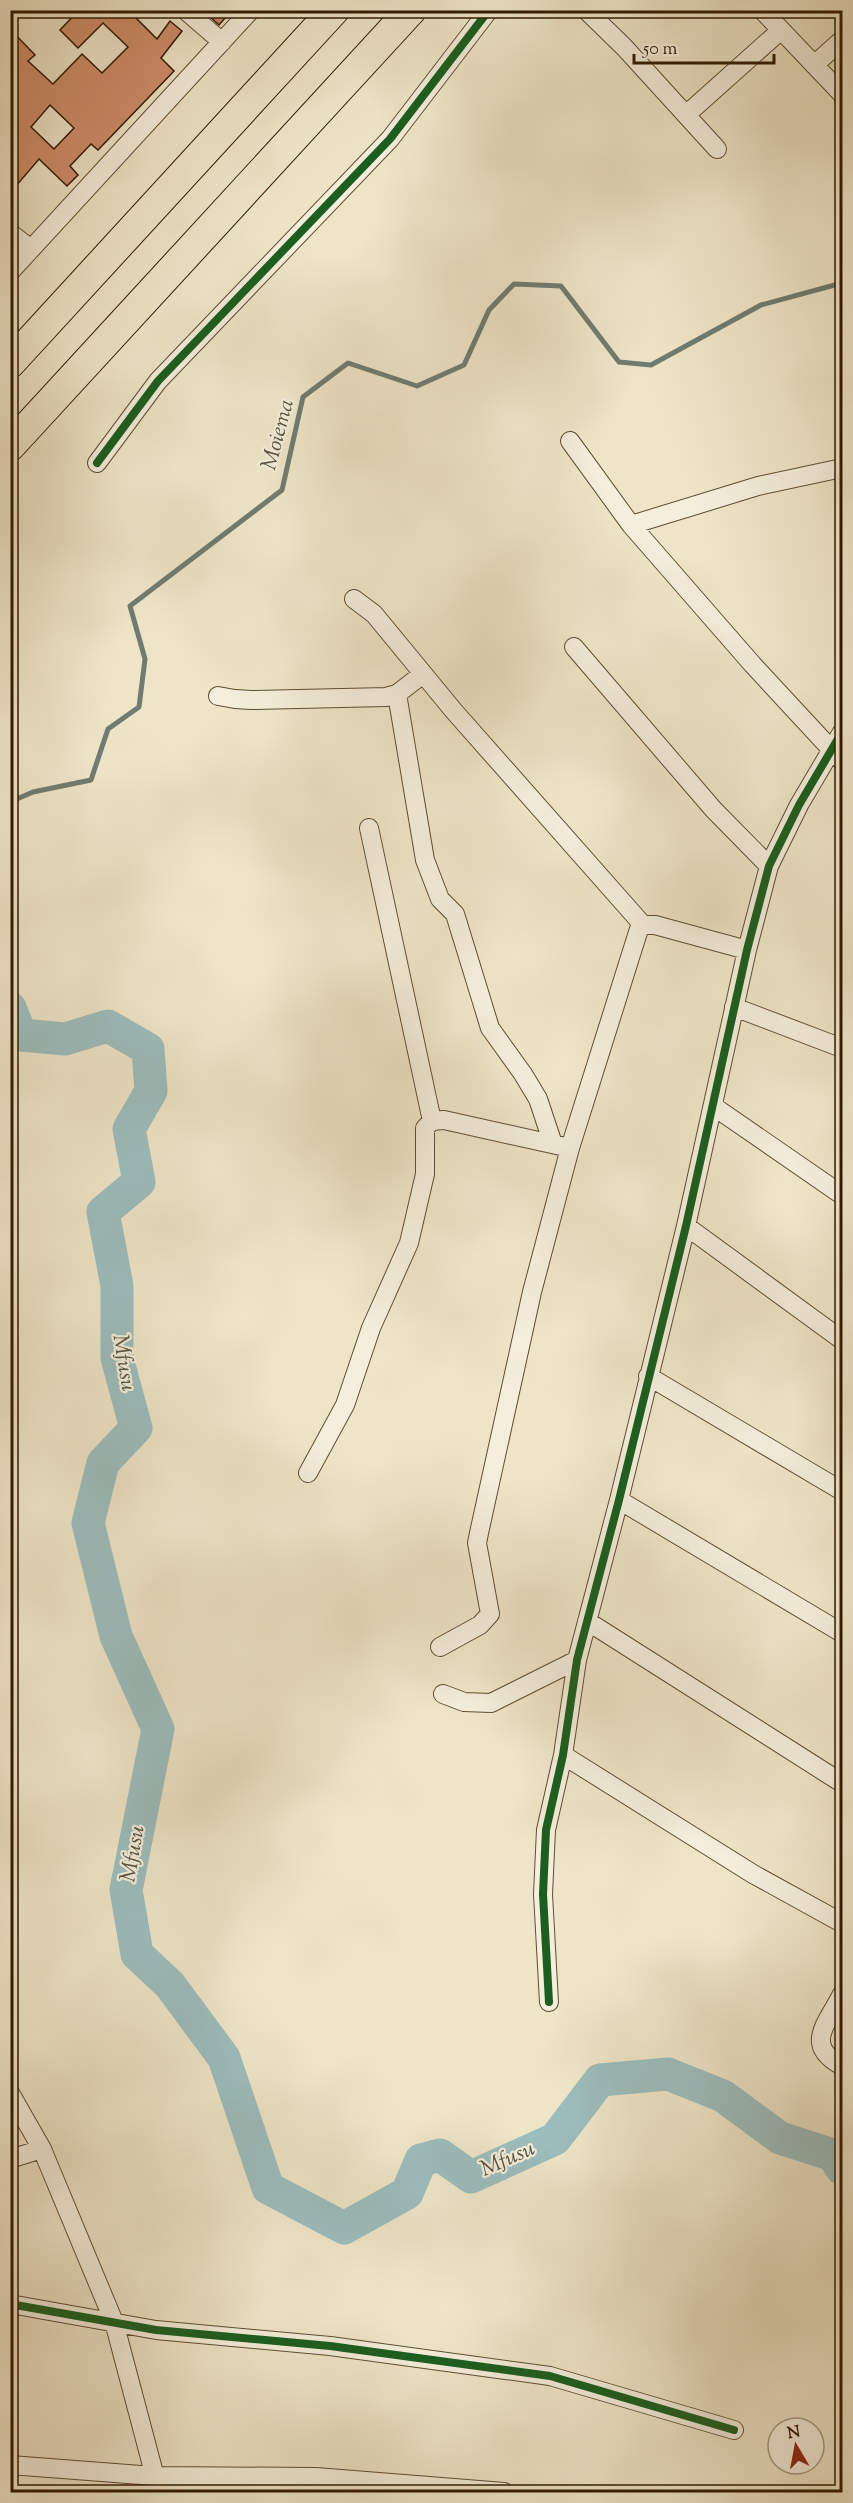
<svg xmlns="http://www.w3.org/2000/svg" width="853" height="2503" font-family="'Sorts Mill Goudy',serif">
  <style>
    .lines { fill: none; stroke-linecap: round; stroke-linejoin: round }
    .stream { stroke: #707c71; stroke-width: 5 }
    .river { stroke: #9cbdbd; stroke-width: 33 }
    .building { fill: #ce8d6a; stroke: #2f1a00; stroke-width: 1.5; fill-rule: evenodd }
    .minor-casing { stroke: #5f4d32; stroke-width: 20 }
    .trunk-casing { stroke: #2f1a00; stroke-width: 32 }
    .minor { stroke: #f4eedb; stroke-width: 18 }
    .trunk { stroke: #eee5c8; stroke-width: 30 }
    .cycleway-casing { stroke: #f4eedb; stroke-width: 11 }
    .cycleway { stroke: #1b5e20; stroke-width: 8 }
    .labels { text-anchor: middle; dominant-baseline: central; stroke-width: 4.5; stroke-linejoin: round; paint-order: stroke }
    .water-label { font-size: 22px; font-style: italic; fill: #555342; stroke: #f4eedb }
  </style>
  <rect width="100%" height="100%" fill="#eee5c8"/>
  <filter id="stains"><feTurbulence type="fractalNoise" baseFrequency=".00333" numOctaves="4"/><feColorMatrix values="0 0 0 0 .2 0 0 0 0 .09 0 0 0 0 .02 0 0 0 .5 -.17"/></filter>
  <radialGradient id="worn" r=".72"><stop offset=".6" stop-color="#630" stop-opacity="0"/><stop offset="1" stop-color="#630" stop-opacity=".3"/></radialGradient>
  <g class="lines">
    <!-- stream -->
    <path class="stream" d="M10,802l23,-10 58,-12 17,-51 31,-22 6,-48 -15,-53 152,-116 21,-93 45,-34 69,23 47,-21 25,-55 25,-26 47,2 58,76 32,3 110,-60 81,-22"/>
    <!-- river -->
    <path class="river" d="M10,1008l11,27 44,4 43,-13 40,23 3,42 -22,38 10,53 -36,30 14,74v72l19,70 -33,35 -15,60 28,113 42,93 -32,161 11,64 33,31 54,73 44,130 76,40 63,-35 14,-33 19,-5 31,22 84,-38 45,-59 68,-6 55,22 57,42 53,17 9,14"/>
  </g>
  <!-- building -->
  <path class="building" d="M79,10h49l29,29 13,-18 12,10 -21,27 13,13 -76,79 -7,-6 -21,22 8,9 -11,11 -28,-27 -29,34v-164l25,26 -7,6 25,23 29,-30 20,19 26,-26 -25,-24 -25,25 -18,-18zM50,105l24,23 -20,21 -23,-22z
    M207,10h25l-13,15 -14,-13z"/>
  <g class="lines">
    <defs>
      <path id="minor" d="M185,10l37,32
        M586,10l38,37 93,102
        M762,10l80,84
        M814,65l28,-25
        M687,114l94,-84
        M10,233l21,16
        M10,272l241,-262
        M570,441l61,84 122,140 89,96
        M97,463l61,-82 232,-242 99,-129
        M631,525l127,-39 84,-18
        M354,599l20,15 79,96 190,215
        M574,647l139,162 56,57
        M397,694l28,166 15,39 15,15 35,114 33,46 15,25 15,45
        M218,696l17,3 16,1 135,-3 11,-3 26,-20
        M369,828l63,293
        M734,1007l108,41
        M713,1106l129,89
        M686,1226l156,114
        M648,1376l194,115
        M308,1473l37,-68 26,-77 38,-85 16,-69v-46l7,-7 12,-1 126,28
        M619,1500l223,133
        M587,1621l255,162
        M440,1647l40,-22 10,-11 -13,-71 2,-10 53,-241 38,-144 69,-219 4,-4h12l92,25
        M443,1694l21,8 27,1 86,-43
        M563,1755l190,119 89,49
        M842,1994c-15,30 -39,51 0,72
        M549,2002l-6,-108 3,-64 17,-75 14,-95 42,-160 67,-274 61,-276 22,-84 30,-61 43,-73
        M10,2093l32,56 72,173 45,170
        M10,2159l32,-10
        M10,2304l146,26 174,16 220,30 184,54
        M10,2465l144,11 162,1 188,15"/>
      <path id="trunk" d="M10,363l324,-353
        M10,446l401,-436"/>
    </defs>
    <!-- minor casing -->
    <use href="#minor" class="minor-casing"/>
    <!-- trunk casing -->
    <use href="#trunk" class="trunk-casing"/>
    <!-- minor -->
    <use href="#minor" class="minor"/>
    <!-- trunk -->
    <use href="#trunk" class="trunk"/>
    <defs>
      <path id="cycleway" d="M97,463l61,-82 232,-242 99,-129
        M549,2002l-6,-108 3,-64 17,-75 14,-95 42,-160 67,-274 61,-276 22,-84 30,-61 43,-73
        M10,2304l146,26 174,16 220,30 184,54"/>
    </defs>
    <!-- cycleway casing -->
    <use href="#cycleway" class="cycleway-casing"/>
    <!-- cycleway -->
    <use href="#cycleway" class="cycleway"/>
  </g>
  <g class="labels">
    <!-- water labels -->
    <g class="water-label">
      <text transform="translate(279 435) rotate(-75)">Moiema</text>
      <text transform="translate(123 1363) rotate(81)">Mfusu</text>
      <text transform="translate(134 1854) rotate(-80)">Mfusu</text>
      <text transform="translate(508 2160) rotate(-24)">Mfusu</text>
    </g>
  </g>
  <!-- margin -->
  <rect width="853" height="2503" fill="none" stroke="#eee5c8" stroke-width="36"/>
  <rect x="12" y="12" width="829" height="2479" fill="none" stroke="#2f1a00" stroke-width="3"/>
  <rect x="18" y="18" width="817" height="2467" fill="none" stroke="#2f1a00" stroke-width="1.5"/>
  <!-- north arrow -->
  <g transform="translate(796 2446) rotate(350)"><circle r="28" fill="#f4eedb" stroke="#a59983" stroke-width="1.5"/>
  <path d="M0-4.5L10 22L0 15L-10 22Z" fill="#8f2418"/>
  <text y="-9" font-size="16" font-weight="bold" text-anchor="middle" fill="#2f1a00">N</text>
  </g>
  <!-- scale -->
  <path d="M634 54v9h140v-9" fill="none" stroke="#2f1a00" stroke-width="3"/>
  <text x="643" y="54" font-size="18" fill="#2f1a00" stroke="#f4eedb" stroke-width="4.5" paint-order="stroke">50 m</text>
  <rect width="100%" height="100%" filter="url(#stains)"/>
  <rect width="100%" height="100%" fill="url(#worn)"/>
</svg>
